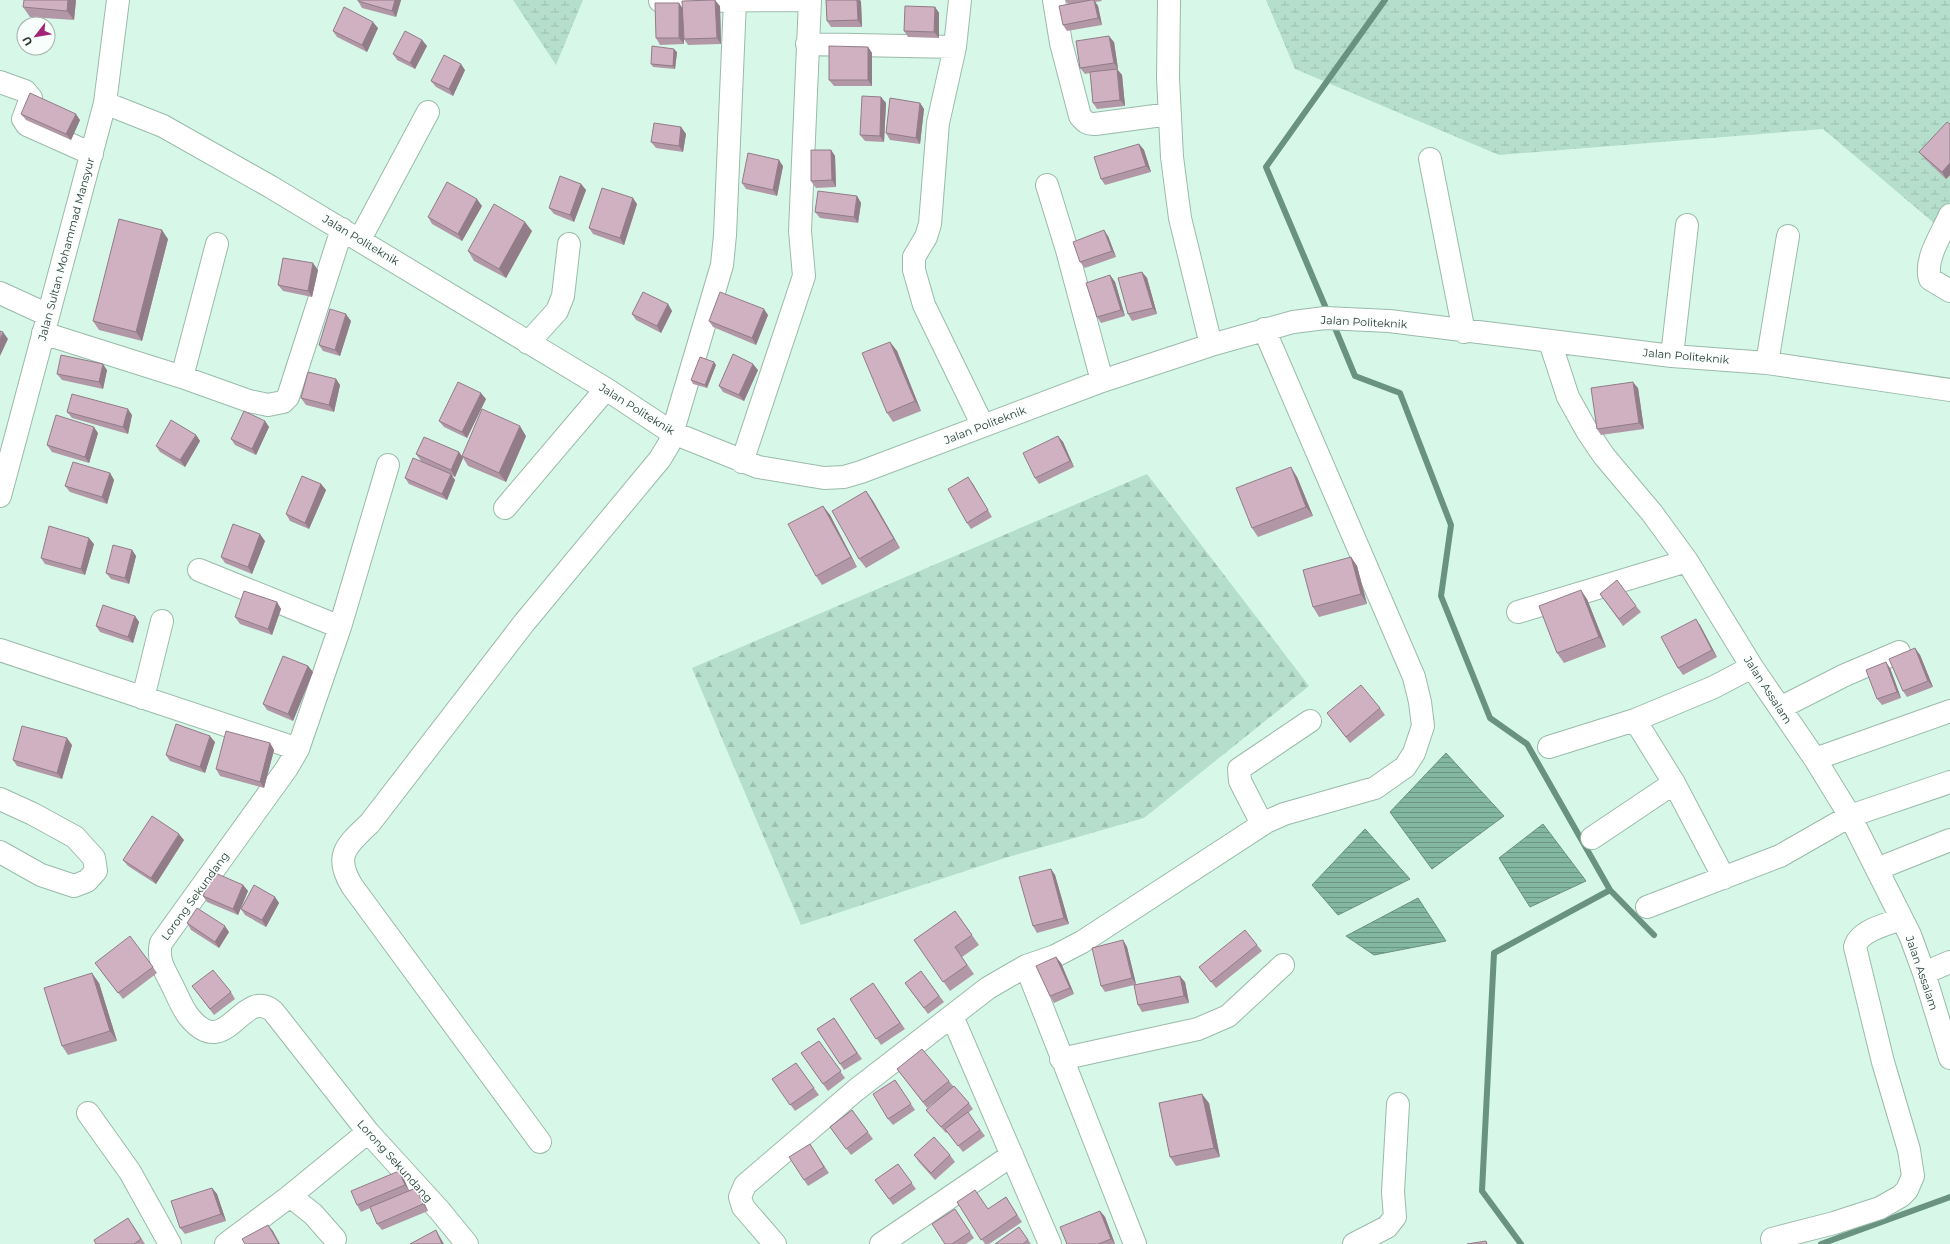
<svg xmlns="http://www.w3.org/2000/svg" width="1950" height="1244" font-family="Montserrat,sans-serif">
  <style>
    .forest { fill: url(#forest-firs) }
    .wetland { fill: url(#wetland-marsh) }
    .water { fill: url(#water-rules); stroke: #699280 }
    .lines { fill: none; stroke-linecap: round; stroke-linejoin: round }
    .stream { stroke: #699280; stroke-width: 6 }
    .minor-casing { stroke: #9abaab; stroke-width: 24 }
    .minor { stroke: #fff; stroke-width: 22 }
    .wall { fill: #b298a6 }
    .shaded-wall { fill: #917c87 }
    .building { fill: #cfb1c1; stroke: #917c87 }
    .labels { text-anchor: middle; dominant-baseline: central; stroke-width: 3; stroke-linejoin: round; paint-order: stroke }
    .street-label { font-size: 11px; fill: #2d3a34; stroke: #f7fefb }
  </style>
  <defs>
    <pattern id="forest-firs" width="22" height="20" patternUnits="userSpaceOnUse"><rect width="22" height="20" fill="#b5decc"/><path d="M5 1l3.5 6h-7zM16 11l3.5 6h-7z" fill="#9cbfb0"/></pattern>
    <pattern id="wetland-marsh" width="20" height="14" patternUnits="userSpaceOnUse"><rect width="20" height="14" fill="#b5decc"/><path d="M1 5h8M5 5V1M11 12h8M15 12V8" fill="none" stroke="#9cbfb0"/></pattern>
    <pattern id="water-rules" width="6" height="5" patternUnits="userSpaceOnUse"><rect width="6" height="5" fill="#83b7a1"/><path d="M0 2.5h6" fill="none" stroke="#6c9684"/></pattern>
  </defs>
  <rect width="100%" height="100%" fill="#d7f8e9"/>
  <!-- forest -->
  <path class="forest" d="M1147,474l162,212 -165,132 -139,40 -204,67 -109,-257z"/>
  <!-- wetland -->
  <path class="wetland" d="M513,0h70l-27,65z
    M1266,0h684v226l-9,3 -118,-100 -324,26 -204,-86z"/>
  <!-- water -->
  <path class="water" d="M1446,753l58,63 -72,53 -42,-57z
    M1543,824l43,57 -56,26 -31,-49z
    M1365,829l45,50 -72,36 -26,-30z
    M1418,898l28,43 -72,14 -28,-19z"/>
  <g class="lines">
    <!-- stream -->
    <path class="stream" d="M1328,313l-62,-146 119,-167
      M1333,323l22,53 45,17 51,132 -10,71 49,122 37,26 83,146 44,45
      M1521,1244l-39,-53 12,-238 116,-63
      M1821,1244l129,-47"/>
    <defs>
      <path id="minor" d="M960,0l-5,47 -17,76 -8,101 -4,13 -12,20v13l10,35 59,121
        M1054,0l7,43 19,73c5,6 7,8 15,8l75,-10
        M1169,0l-1,78 4,79 8,61 31,127
        M660,1l150,-1
        M807,44l148,3
        M0,82l25,9 6,7 -8,21 4,6 65,29
        M105,103l58,23 108,61 335,202 65,43 87,35 66,11 20,-1 17,-5 241,-91 109,-36 82,-23 32,-4 64,3 283,35 95,7 183,27
        M1430,159l34,173
        M1047,185l20,65 35,131
        M1950,215c-8,19 -26,44 -20,64l20,12
        M360,239l68,-127
        M0,293l48,22
        M43,333l139,44 67,24 19,4 15,-3 5,-5 54,-168
        M1550,342l18,55 19,34 17,25 48,57 35,48 65,106 63,92 35,57 60,119 14,38 26,85
        M528,343l29,-32 6,-15 6,-52
        M1672,356l15,-131
        M1767,363l21,-127
        M182,377l35,-133
        M742,462l62,-186 -4,-45 10,-231
        M388,465l-48,162 -42,122 -11,19 -126,175c-4,16 3,26 10,40 6,11 11,26 19,35 37,44 52,-32 83,-7l95,121 72,79 27,33
        M0,496l105,-393 13,-103
        M505,508l101,-119
        M199,570l141,57
        M1518,612l169,-51
        M0,650l298,99
        M143,698l19,-77
        M1780,708l65,-33 54,-23
        M1635,720l39,63 50,95
        M1549,747l86,-27 79,-33 38,-20
        M1815,759l135,-48
        M0,799l33,15 42,23 19,21 2,13 -9,10 -13,5 -33,-11 -41,-23
        M1262,824l-22,-43 -1,-12 71,-48
        M1592,838l82,-55
        M1877,869l73,-29
        M1647,907l133,-51 70,-40 100,-34
        M1026,966l109,278
        M1924,973l26,-11
        M952,1016l98,228
        M1061,1059l137,-30 30,-13 55,-51
        M88,1113l42,59 40,72
        M540,1142l-188,-256c-19,-31 -5,-41 18,-63l154,-200 136,-164 9,-15 53,-179 3,-30 10,-234
        M290,1196l23,18 22,25
        M1772,1239l62,-16 46,-15 21,-12 6,-6 6,-14 -4,-26 -26,-88 -28,-115c4,-17 33,-23 47,-28
        M226,1244l64,-48 78,-64
        M775,1244l-32,-37 -3,-10 5,-12 111,-95 132,-102 38,-22 29,-10 27,-14 184,-120 18,-8 91,-26 30,-21 9,-14 9,-27 -3,-24 -6,-25 -150,-348
        M881,1244l131,-89
        M1354,1244l33,-17 8,-10 -2,-25 5,-88"/>
    </defs>
    <!-- minor casing -->
    <use href="#minor" class="minor-casing"/>
    <!-- minor -->
    <use href="#minor" class="minor"/>
  </g>
  <!-- wall -->
  <path class="wall" d="M76,0l-2,20 -44,-3 -7,-10z
    M358,0h43l-5,17 -34,-9 -4,-7z
    M826,0h34l1,2 1,25h-31l-4,-6z
    M1065,0h36l1,1 -7,1 3,4 4,19 -35,6 -4,-6 5,-21z
    M679,3l3,5 38,-2 1,38 -33,1 -4,-6v5l-24,1 -4,-7z
    M935,7l4,6v25l-31,-1 -4,-6z
    M378,28l-11,24 -30,-15 -4,-6z
    M422,40l5,6 -12,23 -18,-9 -4,-6z
    M1114,42l4,27h-1l5,6 3,31 -28,3 -4,-6 -3,-30 -5,1 -5,-6z
    M868,47l4,6v33h-38l-5,-6z
    M677,52l-2,17 -22,-2 -2,-3z
    M465,70l-12,26 -17,-9 -5,-6z
    M881,97l5,6 -2,39 -19,-1 -5,-6z
    M920,103l4,6 -4,35 -30,-4 -4,-7z
    M21,114l59,6 -9,20 -45,-20z
    M1950,124v51l-4,4 -22,-21 -5,-6z
    M681,127l5,7 -3,18 -27,-4 -5,-6z
    M1139,144l5,6 7,22 -46,13 -4,-6z
    M831,150l4,6 1,31 -20,1 -5,-7z
    M783,166l-6,30 -31,-7 -4,-6z
    M581,184l5,6 -12,32 -20,-8 -5,-6z
    M857,196l4,7 -3,20 -38,-5 -5,-6z
    M637,204l-13,41 -31,-11 -4,-6z
    M482,206l-20,35 -30,-17 -4,-7z
    M532,231l-26,47 -32,-17 -6,-10z
    M1108,236l8,21 -31,11 -5,-6z
    M168,239l-26,102 -43,-11 -6,-9z
    M318,270l-6,27 -29,-6 -5,-6z
    M1142,272l5,6 10,36 -25,7 -4,-7z
    M1110,275l5,7 10,34 -24,7 -4,-6z
    M668,304l4,7 -11,22 -25,-13 -4,-6z
    M768,315l-12,30 -43,-18 -4,-6z
    M351,321l-11,35 -17,-5 -4,-6z
    M890,342l7,9 24,60 -28,11 -6,-9z
    M716,365l-9,23 -14,-4 -2,-4z
    M107,370l-4,19 -41,-9 -5,-6z
    M758,370l-14,31 -21,-9 -4,-6z
    M336,379l4,6 -6,27 -28,-7 -5,-7z
    M1638,388l6,41 -43,6 -4,-6z
    M486,399l-19,39 -23,-11 -5,-6z
    M67,412l65,3 -4,19 -56,-16z
    M265,421l4,6 -13,28 -21,-10 -4,-6z
    M98,433l-9,30 -37,-11 -5,-7z
    M196,435l4,6 -15,26 -25,-15 -4,-6z
    M526,436l-20,46 -38,-16 -6,-10z
    M1058,436l5,6 11,25 -35,17 -4,-6z
    M459,452l4,6 -8,19 -4,-2 4,5 -8,20 -38,-16 -4,-6 16,-17 -5,-7z
    M110,473l4,7 -7,24 -37,-12 -5,-6z
    M1297,477l16,39 -55,21 -6,-9z
    M321,484l5,6 -17,39 -19,-8 -4,-7z
    M973,484l19,33 -21,12 -4,-6z
    M866,491l7,10 27,47 -34,20 -7,-9z
    M823,506l7,9 27,52 -35,18 -6,-9z
    M265,541l-13,33 -27,-11 -4,-6z
    M94,544l-9,31 -40,-11 -4,-6z
    M132,550l4,6 -7,28 -18,-5 -5,-6z
    M1351,557l6,9 10,38 -48,13 -6,-10z
    M1600,594l36,12 5,6 -18,14z
    M1587,599l19,48 -42,16 -7,-10z
    M277,602l4,7 -9,26 -32,-11 -5,-7z
    M135,616l4,6 -6,21 -33,-11 -4,-6z
    M1700,625l17,32 -34,18 -5,-7z
    M1915,648l5,7 13,32 -26,10 -4,-6z
    M308,666l5,6 -20,49 -26,-11 -4,-6z
    M1890,668l11,30 -19,7 -5,-6z
    M1380,708l5,7 -35,28 -23,-30z
    M215,742l-10,31 -35,-12 -4,-6z
    M270,743l4,7 -10,38 -44,-12 -4,-7z
    M72,745l-10,34 -45,-13 -4,-6z
    M184,840l-28,44 -28,-18 -5,-6z
    M1051,869l4,6 14,49 -32,9 -4,-7z
    M243,885l5,6 -10,24 -31,-13 -4,-6z
    M275,897l4,6 -13,24 -21,-12 -4,-6z
    M955,911l24,34 -17,12 12,17 -24,17 -36,-51z
    M187,923l42,9 -10,16 -28,-18z
    M1123,940l4,7 9,37 49,-2 4,21 -47,9 -4,-7 -4,-20 -29,7 -4,-6z
    M1257,945l5,6 -46,37 -17,-21z
    M1056,957l5,6 13,31 -20,9 -4,-7z
    M95,963l58,4 4,6 -34,26z
    M921,971l23,31 -16,12 -23,-31z
    M99,983l18,58 -49,14 -6,-9z
    M873,983l32,46 -24,16 -31,-46z
    M192,986l39,6 4,7 -21,16z
    M834,1018l28,41 -18,11 -27,-41z
    M819,1041l26,37 -17,13 -27,-38z
    M796,1063l23,32 -24,16 -23,-32z
    M897,1069l52,12 4,5 16,17 4,6 -5,4 17,23 -22,16 -16,-20 -1,1 -15,-17 -5,-6 14,-12 -13,10z
    M895,1080l20,30 -22,15 -5,-6z
    M1209,1103l11,54 -44,9 -6,-9z
    M852,1110l21,29 -22,16 -21,-28z
    M810,1144l19,29 -21,13 -4,-6z
    M914,1155h36l5,7 -20,18 -16,-18z
    M898,1164l18,25 -23,16 -18,-25z
    M403,1177l6,13 7,-2 4,6 8,17 -46,19 -5,-6 -7,-16 -9,4 -4,-7z
    M212,1188l5,6 9,27 -41,13 -5,-6z
    M1006,1197l16,25 -33,22h-4l-28,-42 31,7z
    M955,1209l19,29 -8,6h-21z
    M1100,1211l5,6 10,27h-48z
    M133,1225l12,19h-49z
    M1019,1227l12,17h-36z"/>
  <!-- shaded-wall -->
  <path class="shaded-wall" d="M68,0h8l-2,20 -7,-9z
    M395,0h6l-5,17 -4,-6z
    M715,0l5,6 1,38 -4,-6z
    M857,0h3l1,2 1,25 -4,-7z
    M1094,0l4,6 4,19 -4,-7z
    M679,3l4,6 1,35 -5,-6z
    M935,7l4,6v25l-5,-6z
    M373,22l5,6 -11,24 -5,-7z
    M1109,36l5,6 4,27 -4,-6z
    M422,40l5,6 -12,23 -5,-6z
    M868,47l4,6v33l-4,-6z
    M674,49l3,3 -2,17 -2,-3z
    M461,64l4,6 -12,26 -4,-7z
    M1117,69l5,6 3,31 -5,-6z
    M881,97l5,6 -2,39 -4,-6z
    M920,103l4,6 -4,35 -4,-6z
    M76,114l4,6 -9,20 -5,-6z
    M681,127l5,7 -3,18 -4,-6z
    M1139,144l5,6 7,22 -5,-6z
    M831,150l4,6 1,31 -4,-7z
    M779,160l4,6 -6,30 -4,-6z
    M1950,163v12l-4,4 -4,-7z
    M581,184l5,6 -12,32 -4,-7z
    M857,196l4,7 -3,20 -4,-6z
    M633,198l4,6 -13,41 -4,-7z
    M477,199l5,7 -20,35 -4,-7z
    M525,222l7,9 -26,47 -7,-9z
    M162,230l6,9 -26,102 -6,-9z
    M1104,230l4,6 8,21 -4,-6z
    M313,263l5,7 -6,27 -4,-6z
    M1142,272l5,6 10,36 -4,-6z
    M1110,275l5,7 10,34 -4,-6z
    M668,304l4,7 -11,22 -4,-7z
    M764,309l4,6 -12,30 -4,-7z
    M346,314l5,7 -11,35 -5,-6z
    M3,332l5,7 -8,17v-16z
    M890,342l7,9 24,60 -6,-10z
    M714,362l2,3 -9,23 -2,-3z
    M103,364l4,6 -4,19 -4,-7z
    M753,364l5,6 -14,31 -5,-6z
    M336,379l4,6 -6,27 -5,-7z
    M1633,382l5,6 6,41 -5,-6z
    M481,393l5,6 -19,39 -5,-6z
    M128,409l4,6 -4,19 -5,-7z
    M265,421l4,6 -13,28 -4,-6z
    M520,426l6,10 -20,46 -7,-9z
    M94,427l4,6 -9,30 -4,-6z
    M196,435l4,6 -15,26 -5,-7z
    M1058,436l5,6 11,25 -4,-6z
    M459,452l4,6 -8,19 -4,-7z
    M1291,467l6,10 16,39 -7,-9z
    M110,473l4,7 -7,24 -5,-7z
    M451,474l4,6 -8,20 -5,-6z
    M968,477l5,7 19,33 -4,-7z
    M321,484l5,6 -17,39 -4,-6z
    M866,491l7,10 27,47 -6,-9z
    M823,506l7,9 27,52 -6,-10z
    M260,534l5,7 -13,33 -4,-7z
    M89,538l5,6 -9,31 -4,-6z
    M132,550l4,6 -7,28 -4,-6z
    M1351,557l6,9 10,38 -6,-10z
    M1581,590l6,9 19,48 -7,-10z
    M277,602l4,7 -9,26 -4,-6z
    M135,616l4,6 -6,21 -5,-6z
    M1696,619l4,6 17,32 -5,-7z
    M1915,648l5,7 13,32 -5,-6z
    M1886,662l4,6 11,30 -4,-6z
    M308,666l5,6 -20,49 -5,-7z
    M210,736l5,6 -10,31 -5,-6z
    M67,738l5,7 -10,34 -5,-6z
    M270,743l4,7 -10,38 -4,-6z
    M179,834l5,6 -28,44 -5,-6z
    M1051,869l4,6 14,49 -5,-6z
    M243,885l5,6 -10,24 -5,-6z
    M275,897l4,6 -13,24 -4,-7z
    M225,926l4,6 -10,16 -4,-6z
    M1123,940l4,7 9,37 -4,-6z
    M1056,957l5,6 13,31 -4,-6z
    M92,973l7,10 18,58 -7,-10z
    M1180,976l5,6 4,21 -5,-7z
    M1202,1094l7,9 11,54 -6,-9z
    M399,1171l4,6 6,14 -4,-6z
    M212,1188l5,6 9,27 -5,-7z
    M416,1188l4,6 8,17 -5,-7z
    M1100,1211l5,6 10,27 -4,-5z
    M268,1225l5,6 7,13h-1z
    M436,1230l8,14h-2z"/>
  <!-- building -->
  <path class="building" d="M24,0h44l-1,11 -44,-4z
    M358,0h37l-3,11 -34,-10z
    M715,0l2,38 -33,1 -2,-38z
    M826,0h31l1,20 -31,1z
    M1091,0h3l4,18 -35,7 -4,-19z
    M655,3h24v35h-23z
    M905,6l30,1 -1,25 -30,-1z
    M344,7l29,15 -11,23 -29,-14z
    M405,31l17,9 -12,23 -17,-9z
    M1109,36l5,27 -34,5 -4,-27z
    M652,46l22,3 -1,17 -22,-2z
    M829,46l39,1v33h-39z
    M444,55l17,9 -12,25 -18,-8z
    M1117,69l3,31 -27,3 -3,-31z
    M30,93l46,21 -10,20 -45,-20z
    M862,96l19,1 -1,39 -20,-1z
    M890,98l30,5 -4,35 -30,-5z
    M1947,122l3,2v39l-8,9 -23,-20z
    M654,123l27,4 -2,19 -28,-4z
    M1139,144l7,22 -45,13 -7,-22z
    M811,150h20l1,30 -21,1z
    M748,153l31,7 -6,30 -31,-7z
    M560,176l21,8 -11,31 -21,-7z
    M447,182l30,17 -19,35 -30,-17z
    M602,188l31,10 -13,40 -31,-10z
    M818,191l39,5 -3,21 -39,-5z
    M494,204l31,18 -26,47 -31,-18z
    M119,219l43,11 -26,102 -43,-11z
    M1104,230l8,21 -32,11 -7,-20z
    M283,258l30,5 -5,28 -30,-6z
    M1142,272l11,36 -25,6 -10,-36z
    M1110,275l11,35 -24,7 -11,-34z
    M643,292l25,12 -11,22 -25,-12z
    M720,292l44,17 -12,29 -43,-17z
    M330,309l16,5 -11,36 -16,-5z
    M0,331l3,1 -3,8z
    M890,342l25,59 -28,12 -25,-60z
    M733,354l20,10 -14,31 -20,-9z
    M61,355l42,9 -4,18 -42,-8z
    M700,357l14,5 -9,23 -14,-5z
    M308,372l28,7 -7,26 -28,-7z
    M458,382l23,11 -19,39 -23,-11z
    M1633,382l6,41 -42,6 -6,-41z
    M72,394l56,15 -5,18 -56,-15z
    M482,409l38,17 -21,47 -37,-17z
    M244,411l21,10 -13,28 -21,-10z
    M56,415l38,12 -9,30 -38,-12z
    M171,420l25,15 -16,25 -24,-14z
    M1058,436l12,25 -35,17 -12,-25z
    M424,437l35,15 -8,18 -35,-16z
    M413,458l38,16 -9,20 -37,-16z
    M73,462l37,11 -8,24 -37,-11z
    M1291,467l15,40 -54,21 -16,-40z
    M302,476l19,8 -16,39 -19,-9z
    M968,477l20,33 -21,13 -19,-34z
    M866,491l28,48 -35,20 -27,-48z
    M823,506l28,51 -35,19 -28,-52z
    M233,524l27,10 -12,33 -27,-10z
    M49,526l40,12 -8,31 -40,-11z
    M113,545l19,5 -7,28 -19,-5z
    M1351,557l10,37 -48,13 -10,-37z
    M1617,580l19,26 -17,13 -19,-25z
    M1581,590l18,47 -42,16 -18,-47z
    M244,591l33,11 -9,27 -33,-12z
    M103,605l32,11 -7,21 -32,-11z
    M1696,619l16,31 -34,18 -17,-31z
    M1915,648l13,33 -25,10 -14,-32z
    M283,656l25,10 -20,48 -25,-10z
    M1886,662l11,30 -20,7 -11,-29z
    M1361,685l19,23 -34,29 -19,-24z
    M176,724l34,12 -10,31 -34,-12z
    M22,726l45,12 -10,35 -44,-13z
    M226,731l44,12 -10,39 -44,-13z
    M152,816l27,18 -28,44 -28,-18z
    M1051,869l13,49 -31,8 -14,-49z
    M213,872l30,13 -10,24 -30,-13z
    M254,885l21,12 -13,23 -21,-11z
    M197,908l28,18 -10,16 -28,-19z
    M955,911l17,24 -17,12 12,18 -24,17 -29,-42z
    M1245,930l12,15 -46,37 -12,-15z
    M130,936l23,31 -35,26 -23,-30z
    M1123,940l9,38 -31,8 -9,-38z
    M1056,957l14,31 -20,8 -14,-30z
    M213,970l18,22 -21,17 -18,-23z
    M921,971l18,25 -15,12 -19,-25z
    M92,973l18,58 -48,15 -18,-58z
    M1180,976l4,20 -46,9 -4,-20z
    M873,983l27,40 -24,16 -26,-40z
    M834,1018l23,35 -17,11 -23,-35z
    M819,1041l22,30 -18,13 -22,-31z
    M922,1049l27,32 -26,21 -26,-33z
    M796,1063l18,25 -24,17 -18,-26z
    M895,1080l16,24 -23,15 -15,-25z
    M954,1086l15,17 -28,24 -15,-17z
    M1202,1094l12,54 -44,9 -11,-54z
    M852,1110l16,22 -22,17 -16,-22z
    M968,1112l12,18 -22,16 -13,-17z
    M934,1137l16,18 -19,18 -17,-18z
    M810,1144l14,23 -20,13 -15,-23z
    M898,1164l14,19 -23,16 -14,-19z
    M399,1171l6,14 -48,20 -6,-14z
    M212,1188l9,26 -41,14 -9,-27z
    M416,1188l7,16 -46,20 -7,-17z
    M975,1190l13,19 18,-12 11,18 -36,25 -24,-38z
    M955,1209l15,23 -18,12h-7l-13,-20z
    M1100,1211l11,28 -13,5h-31l-7,-17z
    M128,1218l13,21 -7,5h-38l-2,-4z
    M268,1225l11,19h-34l-3,-5z
    M1019,1227l9,13 -5,4h-28z
    M436,1230l6,14h-32z
    M1486,1241l1,3h-20z"/>
  <g class="labels">
    <!-- street labels -->
    <g class="street-label">
      <text transform="translate(361 240) rotate(31)">Jalan Politeknik</text>
      <text transform="translate(66 249) rotate(-75)">Jalan Sultan Mohammad Mansyur</text>
      <text transform="translate(1364 322) rotate(3)">Jalan Politeknik</text>
      <text transform="translate(1686 356) rotate(5)">Jalan Politeknik</text>
      <text transform="translate(637 409) rotate(32)">Jalan Politeknik</text>
      <text transform="translate(985 425) rotate(-21)">Jalan Politeknik</text>
      <text transform="translate(1768 690) rotate(57)">Jalan Assalam</text>
      <text transform="translate(195 896) rotate(-54)">Lorong Sekundang</text>
      <text transform="translate(1922 973) rotate(71)">Jalan Assalam</text>
      <text transform="translate(395 1161) rotate(48)">Lorong Sekundang</text>
    </g>
  </g>
  <!-- north arrow -->
  <g transform="translate(36 36) rotate(239)"><circle r="19" fill="#f7fefb" stroke="#a6b0ab"/>
  <path d="M0-3L7 15L0 10L-7 15Z" fill="#a22577"/>
  <text y="-6" font-size="11" font-weight="bold" text-anchor="middle" fill="#2d3a34">U</text>
  </g>
</svg>
